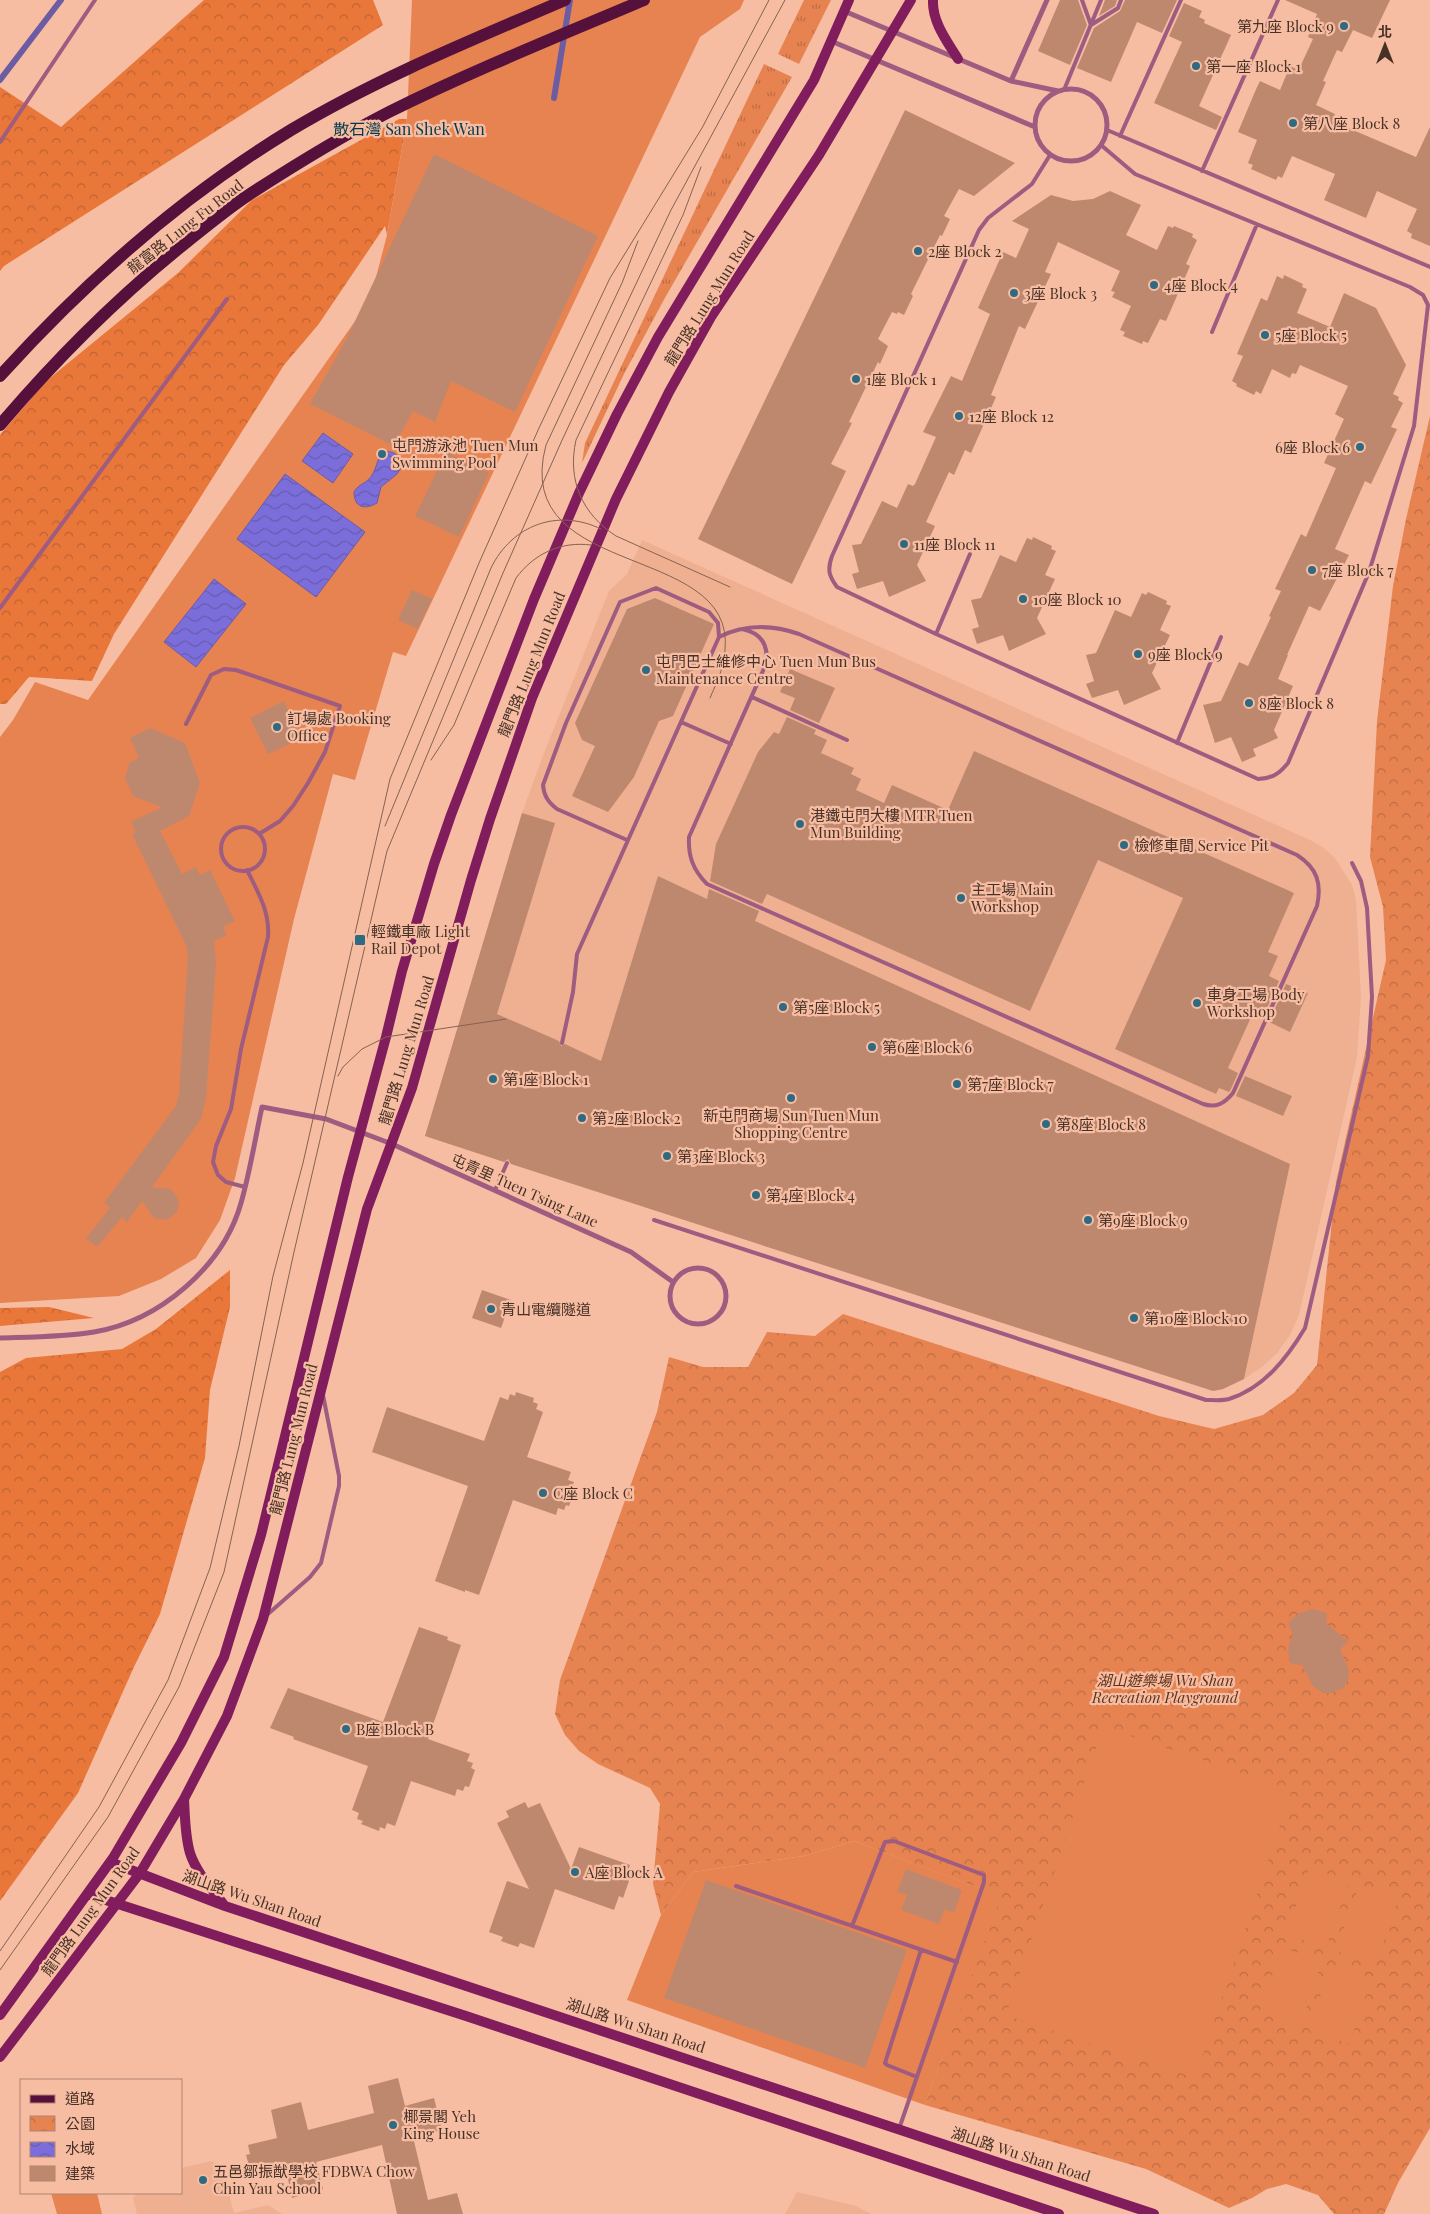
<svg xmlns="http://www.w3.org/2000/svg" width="1430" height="2214" font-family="'Playfair Display','Noto Sans TC',serif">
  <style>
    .built { fill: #efb092 }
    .grass { fill: url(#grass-tufts) }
    .forest { fill: url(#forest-crowns) }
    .park { fill: url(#park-crowns) }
    .pitch { fill: #e78351 }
    .water { fill: url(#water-waves); stroke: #6c5ca4 }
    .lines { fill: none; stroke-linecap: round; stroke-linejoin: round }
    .stream { stroke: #6c5ca4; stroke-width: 6 }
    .building { fill: #be886f }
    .service { stroke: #9e5c81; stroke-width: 4 }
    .minor { stroke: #9e5c81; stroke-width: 5 }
    .secondary { stroke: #811d5d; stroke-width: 10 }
    .primary { stroke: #55103c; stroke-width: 12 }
    .tram { stroke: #856252; stroke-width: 1 }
    .poi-dot { fill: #2e6a81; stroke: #f6bda2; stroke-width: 2 }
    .labels { text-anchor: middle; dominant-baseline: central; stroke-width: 4.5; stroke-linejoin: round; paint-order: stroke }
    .poi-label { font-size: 15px; fill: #483127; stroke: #f6bda2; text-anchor: start }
    .street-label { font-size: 15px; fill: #483127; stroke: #f6bda2 }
    .park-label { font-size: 15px; font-style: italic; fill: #60321a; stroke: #f6bda2 }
    .neighbourhood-label { font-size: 16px; fill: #03394b; stroke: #f6bda2 }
  </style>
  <defs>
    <pattern id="grass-tufts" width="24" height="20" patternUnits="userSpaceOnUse" patternTransform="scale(1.25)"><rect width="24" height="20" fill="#e78351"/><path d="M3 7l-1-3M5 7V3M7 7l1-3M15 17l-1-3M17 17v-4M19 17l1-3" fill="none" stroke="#bd6c43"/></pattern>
    <pattern id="forest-crowns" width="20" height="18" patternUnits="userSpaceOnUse" patternTransform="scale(1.25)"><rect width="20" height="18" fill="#e9773a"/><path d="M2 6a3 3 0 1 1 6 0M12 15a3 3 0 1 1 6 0" fill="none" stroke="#bf6231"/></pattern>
    <pattern id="park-crowns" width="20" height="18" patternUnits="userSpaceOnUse" patternTransform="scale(1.25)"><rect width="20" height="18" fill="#e78351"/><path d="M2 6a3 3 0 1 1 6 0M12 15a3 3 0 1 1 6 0" fill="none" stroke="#bd6c43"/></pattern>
    <pattern id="water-waves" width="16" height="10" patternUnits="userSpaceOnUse" patternTransform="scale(1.25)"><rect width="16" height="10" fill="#7c6eda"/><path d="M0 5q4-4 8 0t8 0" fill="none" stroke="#685bb1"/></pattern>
  </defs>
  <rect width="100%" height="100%" fill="#f6bda2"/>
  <!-- built -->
  <path class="built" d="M642,540l668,300 14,8 11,10 17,27 4,15 5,98 -4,59 -58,258 -9,20 -12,17 -16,15 -18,12 -21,10 -10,2 -788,-255 97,-323 22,-60 65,-162 18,-17z
    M211,2161l11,6 12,46 34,-8 14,9h-145l-4,-16 4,-5h44v-25z
    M797,2192l59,14 15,8h-86z"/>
  <!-- grass -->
  <path class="grass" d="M804,0h27l-32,64 -21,-10z
    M764,64l28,13 -126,219 -42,78 -42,89 3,-20z"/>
  <!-- forest -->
  <path class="forest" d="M204,0h169l10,25 -379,241 -4,5v-184l61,40z
    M399,119h8l-20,116 -2,-9 -67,99 -34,40 -170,269 -22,47 -63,-4 -23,27h-6v-269l45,-53 133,-109 74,-73z
    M230,1270v37l-20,83 -5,68 -45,156 -27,55 -55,124 -78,108v-529l26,-14 96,-9 34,-20z
    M49,1307l45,11 -94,8v-18z"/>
  <!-- park -->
  <path class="park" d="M1430,416v1712l-32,55 -14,31h-50l-16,-19 -32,-11 -19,5 -15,9 -23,10 -83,-39 -221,-64 75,-209 -146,-55 -50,15 -111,16 -32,43 -8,-31 7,-80 -10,-16 -52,-24 -19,-13 -14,-16 -10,-21 5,-34 97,-268 12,-55 34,10h45l19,-35 48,4 28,-22 316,102 55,13 49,-14 31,-22 23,-28 19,-183 50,-222 -3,-53 -13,-50 7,-136 16,-135 13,-67z"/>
  <!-- pitch -->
  <path class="pitch" d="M412,0h332l-4,9 -40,28 -294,619 -13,-4 -38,128 -22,-6 -39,145 -59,259 -15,42 -24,38 -35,21 -42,17 -119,7v-566l13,-17 22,-38 53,18 282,-400 17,-65 20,-116z
    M1103,1727l189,63 -97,288 -189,-63z
    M854,1841l147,55 -76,209 -298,-105 34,-85 32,-43 111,-16z
    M1309,1868l40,13 -23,67 -40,-14z
    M1359,1885l40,13 -23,66 -40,-13z
    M1282,1947l40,14 -22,66 -41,-14z
    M1331,1964l41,14 -23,66 -40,-14z
    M51,2193h46l5,21h-45z"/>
  <!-- water -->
  <path class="water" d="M323,433l30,21 -20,29 -31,-22z
    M383,451c11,0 16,4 20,14l-6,9 -16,13 -4,16c-12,7 -23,5 -23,-11 4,-8 14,-9 18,-17 5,-8 5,-16 11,-24z
    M285,474l80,58 -49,65 -79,-58z
    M214,579l32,25 -50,63 -32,-25z"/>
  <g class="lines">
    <!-- stream -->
    <path class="stream" d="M0,80l61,-80
      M554,98l16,-98"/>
  </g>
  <!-- building -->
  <path class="building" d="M1060,0h18l9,25 -17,40 -32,-14z
    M1105,0h12l-2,6 -16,10z
    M1125,0h52l-15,33 -25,-11 -26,60 -34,-14 17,-40 26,-17z
    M1285,0h105l-18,38 -19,-8 -11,22 -5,-2 -14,31 3,1 -10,23 19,9 -3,7 84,36 14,-30v119l-19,-8 1,-4 -5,-3 10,-22 -40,-18 -11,27 -42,-18 11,-26 -43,-18 -10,22 -4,-2 -2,4 -25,-11 2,-4 -5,-2 9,-23 -19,-8 19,-45 3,-6 20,9 10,-24 6,3 1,-3 3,1 13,-28 -5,-2 9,-23z
    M1184,3l18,8 -3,6 6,3 -1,3 27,12 -32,71 23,11 -6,13 -62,-27 28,-61 -13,-6z
    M905,110l110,53 -41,33 -15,-7 -15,27 6,3 -8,17 -2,-1 -29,59 2,2 -9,19 -6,-3 -1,2 -5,-2 -14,27 10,7 -8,18 -2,-2 -29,60 3,1 -21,41 15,7 -54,113 -94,-45z
    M434,154l164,82 -83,176 -64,-31 -16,41 -22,-11 -19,35 -84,-42 38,-68z
    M1110,191l31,14 -15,30 31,15 11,-24 5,2 1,-2 19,8 -1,3 5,3 -11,24 4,2 -24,55 -6,-2 -12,24 -5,-2 -1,3 -19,-8 2,-4 -5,-2 11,-24 -19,-9 3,-5 -4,-1 9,-20 -62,-29 -13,30 6,2 -26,55 -6,-3 -28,69 5,2 -25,56 -6,-3 -11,25 -5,-3 -23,50 9,4 -18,39 9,16 -37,16 -6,-16 -26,8 -5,-15 7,-2 -7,-27 9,-1 21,-43 15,7 11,-24 5,2 2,-2 21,-47 -13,-5 28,-56 11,5 28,-67 -12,-6 25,-56 13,6 13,-29 -17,-8 39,-26 22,6 20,-2z
    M1284,275l19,9 -1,3 5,2 -10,24 33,14 14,-34 32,15 30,57 -13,29 6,3 -1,3 5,3 -12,24 6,2 -26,55 -6,-3 -30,68 14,6 -29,56 -11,-5 -22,49h1l-10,24 15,7 -19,44 4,8 -25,11 3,7 -14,6 -11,-25 -16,6 -12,-38 18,-4 18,-39 9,4 23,-49 -2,-1 12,-25 -6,-2 26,-55 5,3 30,-69 -12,-5 20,-44 -9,-5 13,-28 -48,-21 -4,9 -4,-1 -2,5 -18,-9 -11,25 -5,-3 -2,4 -18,-9 1,-2 -5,-3 11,-25 -6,-2 24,-56 6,3 10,-25 6,3z
    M446,452l43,21 -30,64 -44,-21z
    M1033,537l19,9 -1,3 5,2 -11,24 10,4 -18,39 9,16 -37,17 -6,-16 -26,9 -5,-15 7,-2 -8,-27 10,-2 19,-43 16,7 11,-24 5,2z
    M412,590l20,9 -14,30 -20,-9z
    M1148,592l19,9 -1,3 5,2 -11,24 10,5 -18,38 9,16 -37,16 -6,-15 -26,8 -6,-14 8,-3 -8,-26 10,-2 19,-43 16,7 11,-24 4,2z
    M655,598l59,26 -41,92 -14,5 -25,56 -26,35 -36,-16 23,-50 -13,-6 -7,-17 52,-114z
    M790,669l45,19 -16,35 -29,-13 5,-12 -15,-6z
    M284,701l13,27 -2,1 5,10 -32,15 -18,-36z
    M787,717l29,13 -2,4 13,6 -6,13 33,15 -3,6 10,5 -5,11 28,13 8,-18 56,25 26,-59 320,142 -26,59 10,4 -9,20 10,5 -17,38 -10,-4 -24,53 10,5 -8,18 -1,1 -10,-4 -3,6 -101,-45 68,-151 -85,-38 -68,151 -263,-117 -5,10 -52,-23 6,-37 42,-92 16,-20 5,2z
    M150,728l35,15 15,40 -11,33 -29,15 22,43 14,-7 4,8 10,-5 25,51 -12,6 4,8 -13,6 2,22 -10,135 -5,21 -49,68 19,2 8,12 -2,11 -10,8 -13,-2 -12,-17 -15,21 -5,-5 -25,30 -11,-9 24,-30 -6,-5 72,-97 3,-11 9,-139 -2,-11 -54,-111 4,-2 -5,-10 31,-15 -29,-11 -8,-18 5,-16 9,-4 -9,-20z
    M522,813l33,10 -58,191 62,27 2,5 4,-2 36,17 57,-185 49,23 2,-10 50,22 -4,10 535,243 -46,215 -21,10 -10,2 -702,-227 -3,-5 -4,3 -79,-26z
    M1286,984l22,9 -18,39 -21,-10z
    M1245,1076l47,20 -9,20 -47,-20z
    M482,1290l29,10 -10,28 -29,-10z
    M516,1392l18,6 -1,4 5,2 -2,5 7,3 -16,45 44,15 -3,8 6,2 -2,5 4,1 -7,18 -3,-1 -2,5 -6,-2 -2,7 -43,-15 -34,95 -14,-5v2l-30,-11 33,-95 -96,-34 15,-45 97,34 16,-44 8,3 2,-6 5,2z
    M1313,1609l14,4 -1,10 22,18 -8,9 8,17 1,10 -5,11 -12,5h-9l-10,-7 -11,-21 -11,-1 -3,-12 1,-8 4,-10 -5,-11 11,-10z
    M419,1627l29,10 -1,3 14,5 -33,94 42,15 -3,7 6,2 -2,5 4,2 -6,17 -4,-1 -2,5 -6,-2 -2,7 -44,-15 -16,45 -8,-3 -2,6 -5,-2 -1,4 -18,-7 2,-3 -6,-2 2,-6 -7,-3 16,-44 -75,-27 1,-2 -24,-9 18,-40 95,34z
    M525,1802l3,6 12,-5 31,66 8,-22 51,18 -5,14 4,2 -6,17 -4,-2 -5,14 -59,-21 -21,59 -14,-5 -2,4 -17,-6 2,-4 -14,-5 18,-51 22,8 -32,-66 12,-6 -3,-6z
    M906,1869l56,21 -8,23 -9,-4 -6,15 -38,-14 6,-15 -10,-3z
    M706,1880l201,70 -42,118 -201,-70z
    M398,2078l7,28 29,-8 8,32 -29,7 15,63 29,-7 6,21h-66l-15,-69 -66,17 7,27 -31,9 -6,-28 -30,7 -2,-9 -4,1 -4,-14 4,-1 -2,-9 29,-7 -6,-28 30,-8 7,28 66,-17 -6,-27z"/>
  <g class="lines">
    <!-- service -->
    <path class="service" d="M1082,0l9,25
      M1091,25l27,-17 3,-8
      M1064,90l37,-90
      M1107,130l323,137
      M1120,136l61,-136
      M0,142l95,-142
      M1050,155l-18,29 -44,34 -9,12 -147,326c-5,14 -3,20 5,31l99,47 322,145c15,-1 21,-5 30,-16l81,-191 45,-146 14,-121 -5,-10 -13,-8 -275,-113 -34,-29
      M1202,171l76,-171
      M1212,332l45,-108
      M0,608l227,-309
      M936,634l34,-80
      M719,637c26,-13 54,-12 80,-3l498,221c20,13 25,28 20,51l-84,187c-9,11 -17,15 -30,11l-496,-220c-14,-14 -19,-28 -18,-47l77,-173c3,-19 -5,-31 -24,-35
      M752,697l95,43
      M681,722l50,22
      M186,724l25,-49 13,-6 12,1 104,36 -15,46 -17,31 -15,23 -13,15 -21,13
      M1177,743l44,-106
      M221 849a22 22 0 1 1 44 0a22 22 0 1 1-44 0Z
      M562,1043l11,-51 4,-38 142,-317 -1,-14 -9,-11 -53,-24 -36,14 -54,121 -23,62c1,11 5,17 14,24l70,31
      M245,1187l-19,-5 -8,-7 -5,-13 3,-16 15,-37 10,-60 27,-112c2,-25 -10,-45 -21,-67
      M495,1190l12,-27
      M654,1220l552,180c7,0 16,1 23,-1 35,-11 58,-41 76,-71l63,-272 4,-59 -5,-89 -6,-27 -9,-18
      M268,1614l42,-37 11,-14 18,-77v-10l-16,-81
      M736,1886l221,76
      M852,1926l33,-84 9,-1 90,34v7l-85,247
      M917,2077l-30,-12 -2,-2 36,-113"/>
    <!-- minor -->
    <path class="minor" d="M844,11l167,70 47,10
      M831,41l204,86
      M1011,81l36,-81
      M1035 125a36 36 0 1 1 72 0a36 36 0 1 1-72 0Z
      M670 1296a28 28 0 1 1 56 0a28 28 0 1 1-56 0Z
      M0,1338c31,-1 63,-1 94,-6 65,-11 129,-65 147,-129 9,-31 14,-64 21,-96l64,12 66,25 239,108 42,30"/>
    <!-- secondary -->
    <path class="secondary" d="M933,0c-1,22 14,41 25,59
      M184,1799c1,18 1,37 6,54 6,19 22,36 34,52
      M110,1862l115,44 929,308
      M87,1894l379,122 593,198
      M0,2015l113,-157 68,-115 43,-86 37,-122 87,-358 38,-140 16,-66 32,-107 17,-49 83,-216 45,-106 38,-79 41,-77 156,-257 35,-80
      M0,2057l140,-184 44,-74 43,-83 36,-97 104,-410 45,-121 59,-208 19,-61 42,-121 84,-199 53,-107 42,-75 108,-162 92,-155"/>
    <!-- primary -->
    <path class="primary" d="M0,376c85,-94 182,-180 291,-246 87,-52 181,-90 274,-130
      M0,425c57,-67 119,-129 188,-184 19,-15 38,-31 59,-45 46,-30 93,-59 142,-84 83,-41 170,-76 255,-112"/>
    <!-- tram -->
    <path class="tram" d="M701,167l-18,48 -107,225c-9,40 6,74 40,96l114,51
      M638,241l-16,42 -76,162c-38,141 206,93 177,217 -2,13 -8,24 -13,36
      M431,760l23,-35 62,-147c18,-24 44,-37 75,-33
      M385,826l106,-258c21,-43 67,-60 110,-39
      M338,1076l5,-9 19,-18 24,-12 120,-18
      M0,1951l99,-144 69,-127 42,-112 29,-122 34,-170 30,-113 87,-384 89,-216 60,-135 71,-150 92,-150 67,-128
      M0,1970l108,-153 71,-130 45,-115 70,-320 93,-401 116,-278 60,-135 108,-228 114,-210"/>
  </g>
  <!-- markers -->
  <g class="poi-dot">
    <circle cx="1344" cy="26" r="5"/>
    <circle cx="1196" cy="66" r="5"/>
    <circle cx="1293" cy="123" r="5"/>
    <circle cx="918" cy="251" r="5"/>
    <circle cx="1154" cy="285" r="5"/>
    <circle cx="1014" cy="293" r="5"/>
    <circle cx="1265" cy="335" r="5"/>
    <circle cx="856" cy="379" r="5"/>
    <circle cx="959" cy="416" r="5"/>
    <circle cx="1360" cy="447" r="5"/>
    <circle cx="382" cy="454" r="5"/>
    <circle cx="904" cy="544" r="5"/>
    <circle cx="1312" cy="570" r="5"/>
    <circle cx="1023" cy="599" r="5"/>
    <circle cx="1138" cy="654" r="5"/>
    <circle cx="646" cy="670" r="5"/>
    <circle cx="1249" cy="703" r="5"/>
    <circle cx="277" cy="727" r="5"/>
    <circle cx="800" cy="824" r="5"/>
    <circle cx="1124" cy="845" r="5"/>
    <circle cx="961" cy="898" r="5"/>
    <rect x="354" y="934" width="12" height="12" rx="2.5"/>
    <circle cx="1197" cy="1003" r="5"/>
    <circle cx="783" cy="1007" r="5"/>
    <circle cx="872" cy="1047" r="5"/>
    <circle cx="493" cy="1079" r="5"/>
    <circle cx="957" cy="1084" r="5"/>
    <circle cx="791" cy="1098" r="5"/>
    <circle cx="582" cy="1118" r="5"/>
    <circle cx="1046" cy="1124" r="5"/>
    <circle cx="667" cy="1156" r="5"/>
    <circle cx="756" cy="1195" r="5"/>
    <circle cx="1088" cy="1220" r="5"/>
    <circle cx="491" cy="1309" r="5"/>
    <circle cx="1134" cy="1318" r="5"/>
    <circle cx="543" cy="1493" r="5"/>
    <circle cx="346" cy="1729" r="5"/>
    <circle cx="575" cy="1872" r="5"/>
    <circle cx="393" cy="2125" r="5"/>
    <circle cx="203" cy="2180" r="5"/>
  </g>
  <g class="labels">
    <!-- poi labels -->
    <g class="poi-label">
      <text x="1334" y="26" text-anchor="end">第九座 Block 9</text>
      <text x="1206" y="66">第一座 Block 1</text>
      <text x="1303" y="123">第八座 Block 8</text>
      <text x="928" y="251">2座 Block 2</text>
      <text x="1164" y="285">4座 Block 4</text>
      <text x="1024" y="293">3座 Block 3</text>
      <text x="1275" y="335">5座 Block 5</text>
      <text x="866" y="379">1座 Block 1</text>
      <text x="969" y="416">12座 Block 12</text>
      <text x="392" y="445">屯門游泳池 Tuen Mun<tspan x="392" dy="17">Swimming Pool</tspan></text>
      <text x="1350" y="447" text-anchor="end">6座 Block 6</text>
      <text x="914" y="544">11座 Block 11</text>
      <text x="1322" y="570">7座 Block 7</text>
      <text x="1033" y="599">10座 Block 10</text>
      <text x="1148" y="654">9座 Block 9</text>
      <text x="656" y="661">屯門巴士維修中心 Tuen Mun Bus<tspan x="656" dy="17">Maintenance Centre</tspan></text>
      <text x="1259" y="703">8座 Block 8</text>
      <text x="287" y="718">訂場處 Booking<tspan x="287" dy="17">Office</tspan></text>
      <text x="810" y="815">港鐵屯門大樓 MTR Tuen<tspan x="810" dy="17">Mun Building</tspan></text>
      <text x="1134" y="845">檢修車間 Service Pit</text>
      <text x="971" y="889">主工場 Main<tspan x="971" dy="17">Workshop</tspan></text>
      <text x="371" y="931">輕鐵車廠 Light<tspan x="371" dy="17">Rail Depot</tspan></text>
      <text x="1207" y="994">車身工場 Body<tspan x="1207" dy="17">Workshop</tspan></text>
      <text x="793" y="1007">第5座 Block 5</text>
      <text x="882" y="1047">第6座 Block 6</text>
      <text x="503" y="1079">第1座 Block 1</text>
      <text x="967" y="1084">第7座 Block 7</text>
      <text x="791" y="1115" text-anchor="middle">新屯門商場 Sun Tuen Mun<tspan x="791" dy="17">Shopping Centre</tspan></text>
      <text x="592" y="1118">第2座 Block 2</text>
      <text x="1056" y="1124">第8座 Block 8</text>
      <text x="677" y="1156">第3座 Block 3</text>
      <text x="766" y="1195">第4座 Block 4</text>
      <text x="1098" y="1220">第9座 Block 9</text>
      <text x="501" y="1309">青山電纜隧道</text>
      <text x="1144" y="1318">第10座 Block 10</text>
      <text x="553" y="1493">C座 Block C</text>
      <text x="356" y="1729">B座 Block B</text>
      <text x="585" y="1872">A座 Block A</text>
      <text x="403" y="2116">椰景閣 Yeh<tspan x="403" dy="17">King House</tspan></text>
      <text x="213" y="2171">五邑鄒振猷學校 FDBWA Chow<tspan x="213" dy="17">Chin Yau School</tspan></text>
    </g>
    <!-- street labels -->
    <g class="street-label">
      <text transform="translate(185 226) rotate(-38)">龍富路 Lung Fu Road</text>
      <text transform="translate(709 298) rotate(-58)">龍門路 Lung Mun Road</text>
      <text transform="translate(531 664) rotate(-68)">龍門路 Lung Mun Road</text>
      <text transform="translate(406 1050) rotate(-73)">龍門路 Lung Mun Road</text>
      <text transform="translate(525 1190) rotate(24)">屯青里 Tuen Tsing Lane</text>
      <text transform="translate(293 1439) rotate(-76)">龍門路 Lung Mun Road</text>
      <text transform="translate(252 1898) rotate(19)">湖山路 Wu Shan Road</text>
      <text transform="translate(90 1911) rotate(-54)">龍門路 Lung Mun Road</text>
      <text transform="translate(636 2025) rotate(18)">湖山路 Wu Shan Road</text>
      <text transform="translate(1021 2154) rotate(18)">湖山路 Wu Shan Road</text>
    </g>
    <!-- park labels -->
    <g class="park-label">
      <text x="1165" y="1680">湖山遊樂場 Wu Shan<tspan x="1165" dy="17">Recreation Playground</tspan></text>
    </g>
    <!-- neighbourhood labels -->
    <g class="neighbourhood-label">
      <text x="409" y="128">散石灣 San Shek Wan</text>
    </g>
  </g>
  <!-- legend -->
  <rect x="20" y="2079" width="162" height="115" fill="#f6bda2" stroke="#b08571"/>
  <rect x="30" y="2095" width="25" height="8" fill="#55103c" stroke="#b08571"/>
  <text x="65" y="2104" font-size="15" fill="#483127">道路</text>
  <rect x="30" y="2116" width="25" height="15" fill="url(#park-crowns)" stroke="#b08571"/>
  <text x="65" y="2129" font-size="15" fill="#483127">公園</text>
  <rect x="30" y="2142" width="25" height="15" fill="url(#water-waves)" stroke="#b08571"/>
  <text x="65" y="2154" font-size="15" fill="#483127">水域</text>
  <rect x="30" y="2166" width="25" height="15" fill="#be886f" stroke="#b08571"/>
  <text x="65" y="2179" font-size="15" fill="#483127">建築</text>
  <!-- north arrow -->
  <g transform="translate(1385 45)" stroke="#f6bda2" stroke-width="4" paint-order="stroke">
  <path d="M0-4L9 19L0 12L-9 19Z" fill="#483127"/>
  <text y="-8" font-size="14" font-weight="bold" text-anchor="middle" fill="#483127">北</text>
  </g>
</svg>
